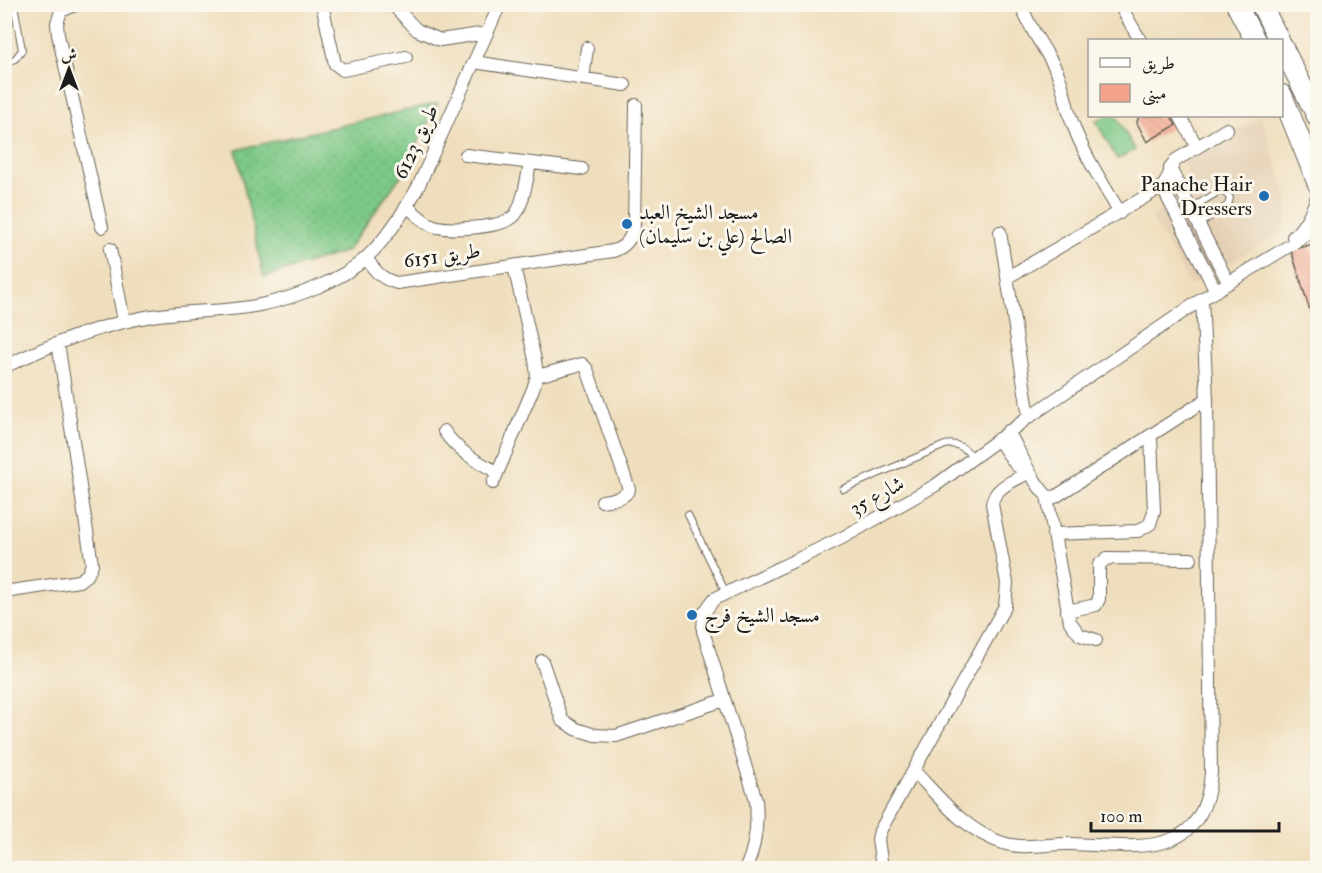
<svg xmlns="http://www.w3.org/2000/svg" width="1322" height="873" font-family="'IM FELL Double Pica',Amiri,serif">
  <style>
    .built { fill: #e4d0b4 }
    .grass { fill: url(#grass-dots); stroke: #4c7251; stroke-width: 1.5 }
    .pitch { fill: #7cc886; stroke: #4c7251; stroke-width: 1.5 }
    .building { fill: url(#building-back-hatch) }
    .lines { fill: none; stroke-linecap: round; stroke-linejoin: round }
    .service-casing { stroke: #666054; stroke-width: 8 }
    .minor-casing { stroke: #666054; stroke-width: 14 }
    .primary-casing { stroke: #666054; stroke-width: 22 }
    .service { stroke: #fff; stroke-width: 6 }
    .minor { stroke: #fff; stroke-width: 12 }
    .primary { stroke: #fff; stroke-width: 20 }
    .poi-dot { fill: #1f6fb2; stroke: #fbf7ec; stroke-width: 2 }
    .labels { text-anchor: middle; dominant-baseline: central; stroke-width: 6; stroke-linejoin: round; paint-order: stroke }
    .street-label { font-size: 21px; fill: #1c1c1c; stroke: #fbf7ec }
    .poi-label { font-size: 21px; fill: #1c1c1c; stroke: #fbf7ec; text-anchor: start }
  </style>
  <defs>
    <pattern id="grass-dots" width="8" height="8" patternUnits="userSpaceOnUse" patternTransform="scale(1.5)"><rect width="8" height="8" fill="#7cc886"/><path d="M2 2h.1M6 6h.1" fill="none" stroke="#6bab73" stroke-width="1.8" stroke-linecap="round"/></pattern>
    <pattern id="building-back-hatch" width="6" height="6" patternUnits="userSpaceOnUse" patternTransform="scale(1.5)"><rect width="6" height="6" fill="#f4a48b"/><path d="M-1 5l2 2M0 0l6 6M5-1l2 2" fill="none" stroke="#d18d77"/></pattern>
  </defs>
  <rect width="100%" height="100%" fill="#fbf7ec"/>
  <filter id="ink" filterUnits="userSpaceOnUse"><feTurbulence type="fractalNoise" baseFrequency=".0167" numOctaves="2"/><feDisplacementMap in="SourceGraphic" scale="12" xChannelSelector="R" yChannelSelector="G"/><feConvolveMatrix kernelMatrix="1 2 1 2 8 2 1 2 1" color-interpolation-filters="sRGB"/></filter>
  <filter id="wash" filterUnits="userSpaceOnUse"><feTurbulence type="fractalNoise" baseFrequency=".008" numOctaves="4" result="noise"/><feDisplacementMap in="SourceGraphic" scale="24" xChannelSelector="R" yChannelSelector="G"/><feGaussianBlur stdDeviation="1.35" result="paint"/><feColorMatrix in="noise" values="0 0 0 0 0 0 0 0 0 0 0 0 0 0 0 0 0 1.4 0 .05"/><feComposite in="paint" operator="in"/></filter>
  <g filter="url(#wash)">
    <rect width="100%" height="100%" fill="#efdebd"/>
    <!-- built -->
    <path class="built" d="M1261,117l27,81 -3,32 -94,56 -40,-69 42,-30 -11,-25z"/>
    <!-- grass -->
    <path class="grass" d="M438,103l-36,71 -55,77 -83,26 -28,-127z"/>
    <!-- pitch -->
    <path class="pitch" d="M1106,116h10l19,34 -18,9 -21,-38z"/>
    <g id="blocks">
      <!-- building -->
      <path class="building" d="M1142,116h29l5,9 -29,17 -10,-19 1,-5z
        M1310,245l8,22 -1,66 -26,-83z"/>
    </g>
  </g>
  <g filter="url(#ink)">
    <use href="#blocks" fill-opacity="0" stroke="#666054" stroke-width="1.5"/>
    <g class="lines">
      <defs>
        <path id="service" d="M4,63l11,-4 7,-9 -8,-46
          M1191,208l29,-17 4,1 6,6 -2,7 -29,19
          M843,489l102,-44c12,-3 20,3 28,12
          M688,515l38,78"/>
        <path id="minor" d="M77,4l-16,7 -4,12 1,12 44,192
          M322,4l13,60 8,6 63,-13
          M392,4l25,26 23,10 47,-7
          M1021,4c8,26 26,46 37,70 7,18 9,36 16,53 11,30 30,58 46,86
          M1121,7l19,33
          M474,62l151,23
          M583,79l4,-31
          M1180,116l17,31
          M466,155l116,14
          M1170,168l58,114
          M1162,187l54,104
          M407,206c8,7 17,17 27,20 15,5 66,2 79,-9 10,-8 14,-40 17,-53
          M1000,232l29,185
          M1293,237c13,-12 19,-26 25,-43
          M110,249l14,72
          M366,258c9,13 15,21 31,25l216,-32c12,-4 18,-11 21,-25l2,-121
          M1008,277l154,-90c8,-8 7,-19 14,-27l51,-31
          M4,367c45,-22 93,-41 142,-50 38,-7 76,-4 114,-12 34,-7 81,-24 107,-48 21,-20 37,-45 51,-70l82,-183
          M537,376l45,-12 5,5 42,120c-4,10 -17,10 -27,12
          M444,431c13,20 32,30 53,41
          M1008,431c13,22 21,46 39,65l8,1 152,-98
          M998,439l18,26 12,8
          M493,483l40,-94 4,-13 -2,-16 -21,-94
          M1047,496l23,126 10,13 16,5
          M1053,534l85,-3 12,-7 4,-13 -3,-74
          M4,592l75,-11 9,-7 4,-10 -34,-221
          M1067,611l29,-6 3,-6v-34l8,-7 84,1
          M542,661l20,59 14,9 19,6 21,1 108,-36
          M914,771c26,27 52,61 89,72 22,7 46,0 69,1 65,2 132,17 139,-71l-4,-374 -5,-100
          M746,868c10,-22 12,-44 10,-68l-53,-169 1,-18 10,-14 128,-61 94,-53 93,-68 173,-118 92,-56 24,-17
          M882,868l-4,-29 2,-8 125,-225 2,-23 -15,-79c2,-17 22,-23 36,-31"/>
        <path id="primary" d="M1236,4l19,36
          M1261,4l18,36
          M1282,46l36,72
          M1282,95l36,89"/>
      </defs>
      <!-- service casing -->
      <use href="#service" class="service-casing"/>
      <!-- minor casing -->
      <use href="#minor" class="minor-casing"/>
      <!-- primary casing -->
      <use href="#primary" class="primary-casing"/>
      <!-- service -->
      <use href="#service" class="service"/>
      <!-- minor -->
      <use href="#minor" class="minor"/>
      <!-- primary -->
      <use href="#primary" class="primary"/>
    </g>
  </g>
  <!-- markers -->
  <g class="poi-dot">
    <circle cx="1264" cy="196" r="6"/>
    <circle cx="627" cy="224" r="6"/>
    <circle cx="692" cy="615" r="6"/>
  </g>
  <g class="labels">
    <!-- street labels -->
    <g class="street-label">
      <text transform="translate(416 142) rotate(-65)">طريق 6123</text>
      <text transform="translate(442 256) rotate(-8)">طريق 6151</text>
      <text transform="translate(877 496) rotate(-29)">شارع 35</text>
    </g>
    <!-- poi labels -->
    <g class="poi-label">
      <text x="1252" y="184" text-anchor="end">Panache Hair<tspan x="1252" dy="24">Dressers</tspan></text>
      <text x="639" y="212">مسجد الشيخ العبد<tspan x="639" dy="24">الصالح (علي بن سليمان)</tspan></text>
      <text x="704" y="615">مسجد الشيخ فرج</text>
    </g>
  </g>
  <!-- margin -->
  <rect width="1322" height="873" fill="none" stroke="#fbf7ec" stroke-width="24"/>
  <!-- legend -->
  <rect x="1088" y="39" width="195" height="78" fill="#fbf7ec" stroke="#a29f99" stroke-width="1.5"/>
  <rect x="1100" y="58" width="30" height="9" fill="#ffffff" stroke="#a29f99" stroke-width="1.5"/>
  <text x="1142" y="69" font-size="18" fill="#1c1c1c">طريق</text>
  <rect x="1100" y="84" width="30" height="18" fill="#f4a48b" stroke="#a29f99" stroke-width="1.5"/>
  <text x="1142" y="99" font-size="18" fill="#1c1c1c">مبنى</text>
  <!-- north arrow -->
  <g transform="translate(69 69)" stroke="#fbf7ec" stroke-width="4.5" paint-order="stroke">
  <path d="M0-4.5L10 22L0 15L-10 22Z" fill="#1c1c1c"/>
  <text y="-9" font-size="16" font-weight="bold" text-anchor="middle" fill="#1c1c1c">ش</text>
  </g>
  <!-- scale -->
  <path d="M1091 822v9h188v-9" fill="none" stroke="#1c1c1c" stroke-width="3"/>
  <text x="1100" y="822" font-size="18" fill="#1c1c1c" stroke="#fbf7ec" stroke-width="4.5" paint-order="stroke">100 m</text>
</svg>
